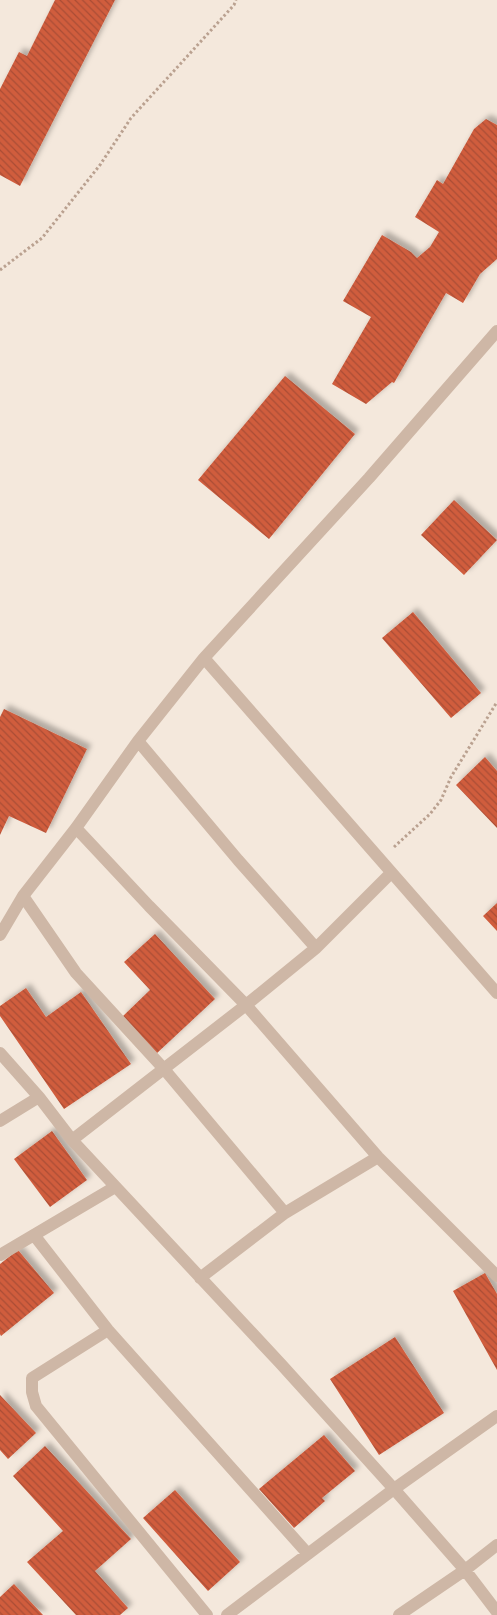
<svg xmlns="http://www.w3.org/2000/svg" width="497" height="1615" font-family="'Asap Condensed',sans-serif">
  <style>
    .building { fill: url(#building-back-hatch); filter: url(#shadow) }
    .lines { fill: none; stroke-linecap: round; stroke-linejoin: round }
    .path { stroke: #baa190; stroke-width: 3; stroke-dasharray: 2.5 2.5; stroke-linecap: butt }
    .minor { stroke: #ceb7a6; stroke-width: 12 }
  </style>
  <defs>
    <pattern id="building-back-hatch" width="6" height="6" patternUnits="userSpaceOnUse" patternTransform="scale(1.25)"><rect width="6" height="6" fill="#d05d3e"/><path d="M-1 5l2 2M0 0l6 6M5-1l2 2" fill="none" stroke="#aa4d34"/></pattern>
    <filter id="shadow"><feDropShadow dx="4.5" dy="-4.5" stdDeviation="2.5" flood-color="#0004"/></filter>
  </defs>
  <rect width="100%" height="100%" fill="#f4e8dc"/>
  <!-- building -->
  <path class="building" d="M55,0h60l-95,186 -20,-11v-86l19,-37 8,4z
    M486,119l11,6v134l-17,15 -17,29 -17,-10 -52,90 -2,-1 -26,22 -34,-20 39,-67 -28,-16 39,-66 29,17 6,6 13,-11 9,-15 -24,-15 22,-37 6,4 31,-55z
    M285,376l70,58 -86,105 -71,-59z
    M454,500l43,40 -33,35 -43,-40z
    M413,612l68,81 -30,25 -69,-80z
    M4,709l83,40 -41,84 -37,-17 -9,19v-118z
    M485,757l12,14v57l-41,-43z
    M497,903v28l-14,-15z
    M155,934l60,65 -59,55 -34,-37 28,-27 -26,-28z
    M26,988l20,29 35,-25 50,72 -67,45 -64,-93v-10z
    M52,1131l35,49 -37,27 -36,-48z
    M18,1250l36,43 -53,43 -1,-2v-70z
    M485,1273l12,21v76l-44,-79z
    M395,1337l49,76 -65,42 -49,-76z
    M0,1395l36,38 -28,26 -8,-9z
    M324,1435l31,36 -33,27 3,3 -31,27 -35,-39z
    M45,1446l86,93 -36,32 33,37 -8,7h-44l-49,-53 36,-31 -50,-55z
    M175,1490l65,72 -32,29 -65,-73z
    M14,1584l29,31h-43v-18z"/>
  <g class="lines">
    <!-- path -->
    <path class="path" d="M0,270l42,-32 58,-73 31,-47 103,-113 2,-5
      M394,847l36,-33 11,-14 10,-23 46,-75"/>
    <!-- minor -->
    <path class="minor" d="M204,658l293,335
      M138,741l100,119 78,88
      M76,828l73,78 97,99 132,152 119,119
      M23,896l53,77 88,96 121,144
      M0,935l23,-39 53,-68 62,-87 66,-83 165,-180 128,-147
      M0,1053l39,44 33,43 208,223 114,126 71,81 32,42
      M0,1121l39,-24
      M72,1140l174,-135 70,-57 75,-75
      M34,1235l74,95 200,224
      M0,1255l115,-68
      M200,1278l85,-65 93,-56
      M108,1330l-76,48v14l4,14 171,209
      M227,1615l167,-126 103,-73
      M399,1615l66,-45 32,-25"/>
  </g>
</svg>
